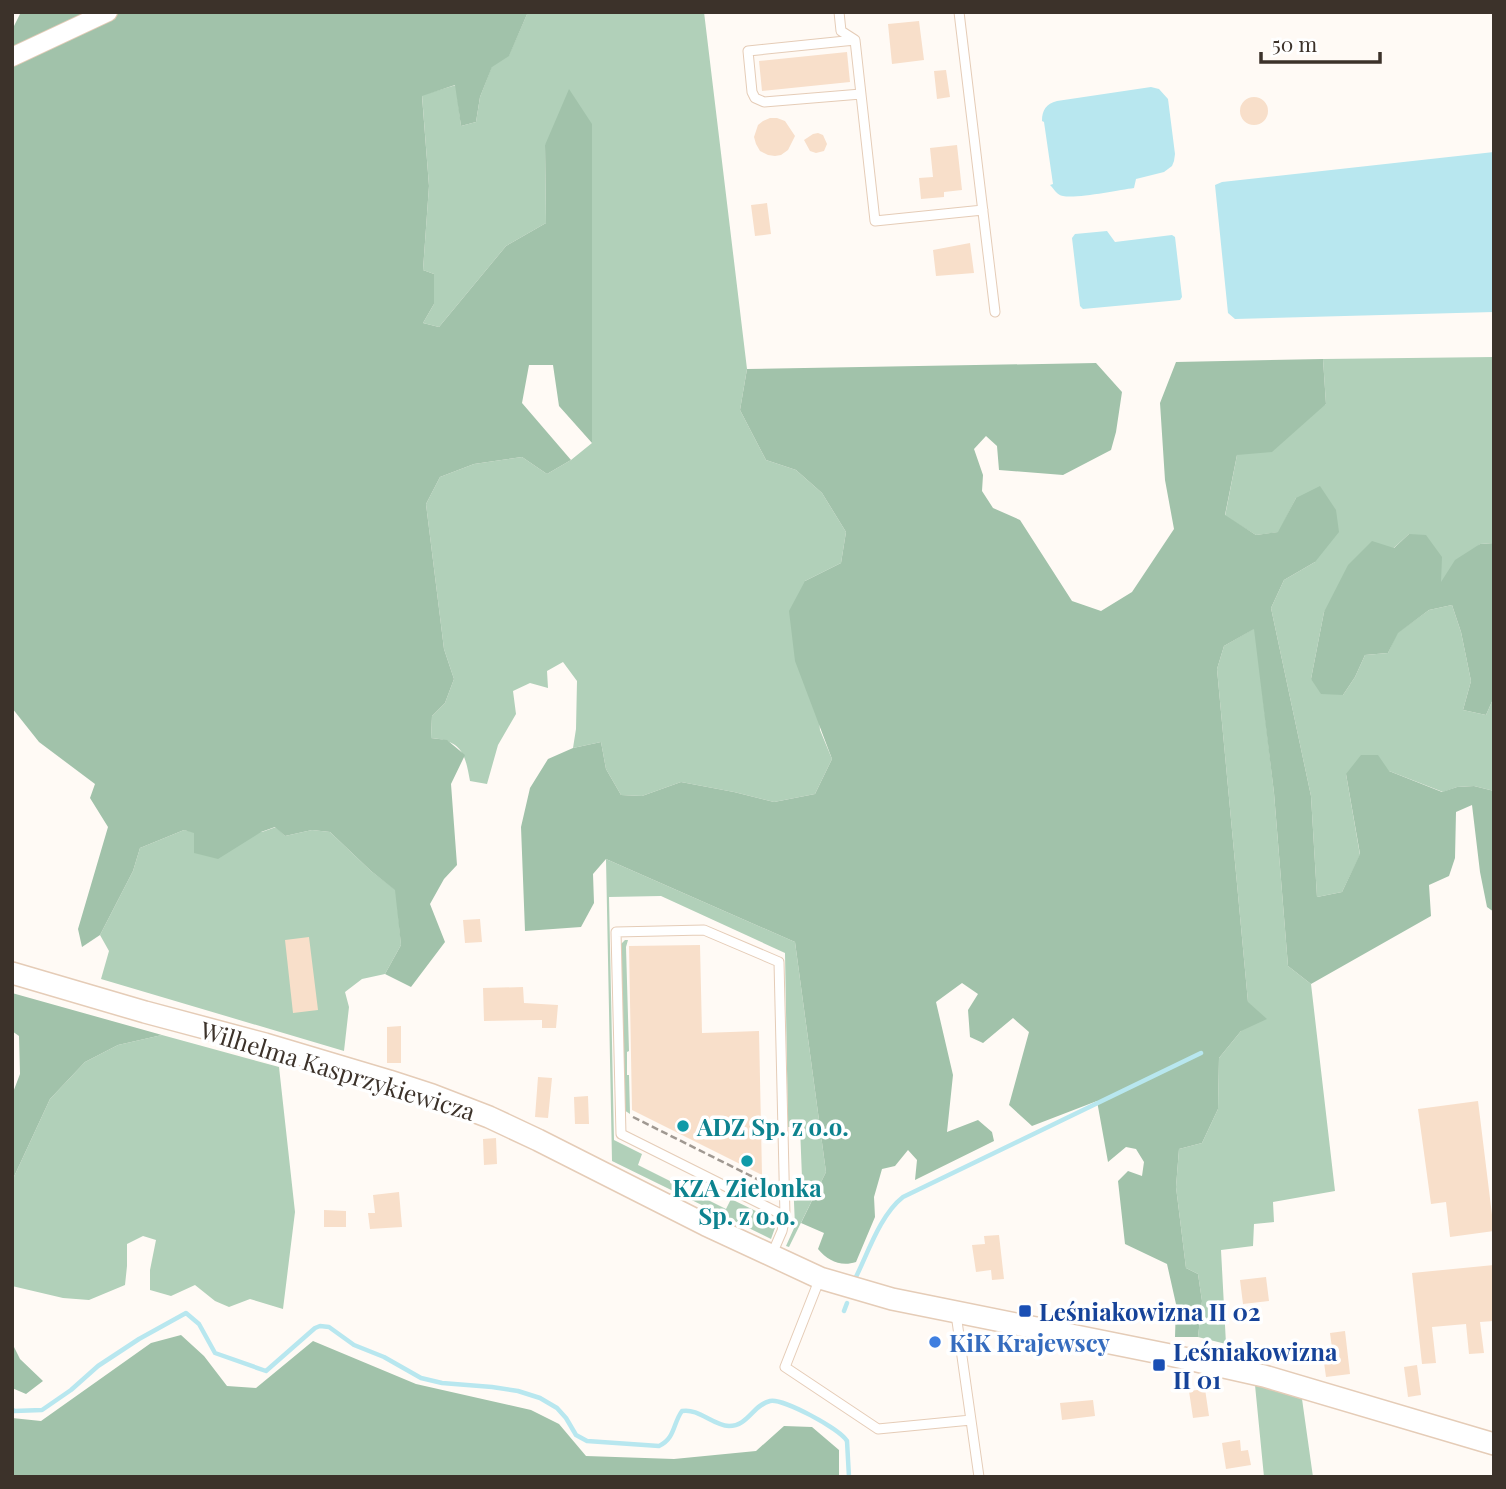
<svg xmlns="http://www.w3.org/2000/svg" width="1506" height="1489" font-family="'Playfair Display',serif">
  <style>
    .green { fill: #b1d0b9 }
    .forest { fill: #a1c2aa }
    .water { fill: #b8e7ef }
    .lines { fill: none; stroke-linecap: round; stroke-linejoin: round }
    .stream { stroke: #b8e7ef; stroke-width: 4.5 }
    .building { fill: #f8dfca }
    .service-casing { stroke: #e5ccb7; stroke-width: 11 }
    .minor-casing { stroke: #e5ccb7; stroke-width: 20 }
    .tertiary-casing { stroke: #e5ccb7; stroke-width: 24 }
    .path { stroke: #a09992; stroke-width: 2.5; stroke-dasharray: 7 3.5; stroke-linecap: butt }
    .service { stroke: #fff; stroke-width: 9 }
    .minor { stroke: #fff; stroke-width: 18 }
    .tertiary { stroke: #fff; stroke-width: 21 }
    .culture-dot { fill: #0f9aa8; stroke: #fff; stroke-width: 2.5 }
    .transit-dot { fill: #1a4fb4; stroke: #fff; stroke-width: 2.5 }
    .shop-dot { fill: #3f7fe0; stroke: #fff; stroke-width: 2.5 }
    .labels { text-anchor: middle; dominant-baseline: central; stroke-width: 7; stroke-linejoin: round; paint-order: stroke }
    .street-label { font-size: 24px; fill: #3c322a; stroke: #fff }
    .culture-label { font-size: 24px; font-weight: bold; fill: #0d838f; stroke: #fff; text-anchor: start }
    .transit-label { font-size: 24px; font-weight: bold; fill: #164399; stroke: #fff; text-anchor: start }
    .shop-label { font-size: 24px; font-weight: bold; fill: #366cbe; stroke: #fff; text-anchor: start }
  </style>
  <rect width="100%" height="100%" fill="#fffaf5"/>
  <!-- green -->
  <path class="green" d="M528,12h176l43,357 -7,41 26,50 30,10 26,23 24,39 -5,31 -36,18 15,149 12,29 -17,35 -41,8 -40,-10 -53,-10 -39,14 -21,-1 -15,-26 -5,-27 -28,6 3,-19 1,-48 -14,-19 -16,9 1,17 -18,-5 -17,8 3,23 -18,31 -11,39 -17,-3c-5,-28 -8,-40 -39,-43l1,-22 13,-13 9,-24 -10,-30 -18,-145 14,-27 34,-13 48,-7 25,17 24,-14 21,-17v-319l-47,21 1,78 -40,23 -67,81 -16,-4 11,-19v-30l-11,-4 6,-84 -7,-91 34,-10 5,41 15,-4 4,-25 12,-31 17,-11z
    M1494,357v186l-14,1 -39,39 -32,-49 -85,78 -13,67 32,16 12,-18 10,-22 23,-2 9,-20 32,-23 23,-5 9,27 10,49 -8,29 23,5 8,-18v94l-20,-5 -17,1 -14,5 -54,-21 -43,3 14,81 -18,37 -25,5 -6,-101 -40,-188 13,-28 31,-18 -19,-64 -17,34 -23,3 -31,-19 12,-61 89,-51 -3,-45z
    M1255,628l19,165 14,173 23,18 24,207 -62,11 1,20 -20,2 -1,22 -32,4 5,94 -28,-7 4,-36 -4,-27 -12,-6 -10,-81 3,-38 23,-6 16,-34 1,-51 22,-27 7,-29 -31,-333 7,-23z
    M276,827l9,9 27,-6 18,2 41,39 25,19 5,55 -16,29 -23,5 -17,13 4,15 -5,44 -243,-72 8,-28 -9,-16 33,-64 7,-23 44,-18 10,2h68z
    M606,859l189,83 31,230 -37,75 -3,-1 9,-20 -2,-47 9,-1 -2,-51h-12l-3,-174 -124,-57 -52,1 5,243 28,14 -4,11 88,44 5,-10 41,20 4,6 -5,14 -159,-78z
    M625,940h3l-2,7 3,104 -2,1v23h2l1,39 -6,-4 -4,-165z
    M162,1035l117,32 16,145 -12,97 -33,-10 -21,8 -14,-6 -20,-16 -24,11 -21,-6v-20l6,-30 -13,-4 -16,8v22l-2,19 -36,15 -26,-2 -51,-12v-105l38,-82 35,-37 33,-17z
    M1255,1385l47,14 11,78h-49z"/>
  <!-- forest -->
  <path class="forest" d="M21,12h507l-19,44 -17,11 -12,30 -4,25 -15,4 -6,-41 -33,11 7,90 -6,84 11,4v30l-11,19 16,4 67,-81 40,-23 -1,-78 24,-56 23,35v319l-33,-37 -6,-41h-24l-7,38 49,57 -24,14 -25,-17 -48,7 -34,13 -14,27 18,145 10,30 -9,24 -13,13 -1,22 16,2 18,15 -14,29 6,81 -13,14 -14,25 15,38 -34,45 -26,-13 16,-29 -6,-55 -24,-19 -41,-39 -18,-2 -27,6 -10,-9 -14,5 -43,27 -24,-6v-20l-10,-3 -44,18 -7,23 -33,64 -18,12 -4,-18 30,-102 -18,-29 5,-14 -56,-42 -27,-34v-678z
    M1323,359l3,45 -54,48 -35,3 -12,60 31,20 22,-3 18,-34 24,-12 16,24 3,22 -24,30 -31,18 -13,28 40,188 6,101 25,-5 18,-38 -14,-80 15,-19h17l11,16 53,21 15,-5 17,-1 20,5v121l-7,-5 -7,-35 -8,-67 -16,7 -1,46 -6,18 -20,9 2,31 -120,68 -23,-18 -14,-173 -20,-164 -30,17 -7,23 31,333 19,17 -26,12 -22,27 -1,51 -16,34 -23,6 -3,38 10,81 12,6 4,27 -4,36h-23l1,-33 -9,-40 -42,-20 -7,-63 10,-10 14,5 2,-14 -8,-13 -10,-2 -18,15 -11,-61 -65,25 -23,-21 20,-73 -16,-14 -30,25 -13,-6 -2,-27 10,-16 -16,-11 -26,19 17,73 -6,57 31,-12 14,12 2,9 -79,39 2,-20 -9,-10 -13,16 -13,3 -8,28 1,20 -19,45c-15,5 -28,-1 -38,-13l6,-16 -23,-10 25,-51 -31,-230 -189,-83 -13,15 1,29 -13,24 -56,4 -4,-104 9,-39 18,-29 25,-11 28,-6 5,27 15,26 21,1 39,-14 53,10 40,10 41,-8 17,-35 -37,-98 -6,-50 16,-30 36,-18 5,-31 -24,-39 -26,-23 -30,-10 -26,-50 7,-41 349,-6 26,29 -6,40 -5,18 -48,25 -64,-5 -2,-24 -11,-10 -12,13 9,26 -1,16 11,17 27,12 52,81 29,10 31,-19 42,-63 -9,-49 -5,-77 16,-41z
    M1409,534l17,1 16,22 -1,25 14,-22 25,-16 14,-1v154l-8,18 -23,-5 8,-29 -10,-49 -9,-27 -23,5 -31,23 -10,20 -23,2 -10,22 -12,18 -22,-1 -10,-15 13,-67 24,-47 24,-24 22,7z
    M12,993l150,42 -44,10 -33,17 -35,37 -38,82v-86l8,-21 -1,-38 -7,-5z
    M181,1335l23,21 23,30 29,2 57,-47 103,43 115,26 28,14 27,32 88,3 82,-8 28,-25 28,1 27,23v27h-827v-59l29,3 110,-78z
    M12,1343l8,16 23,22 -17,13 -14,-6z"/>
  <!-- water -->
  <path class="water" d="M1151,87l8,2 9,10 7,55 -1,7 -2,5 -8,6 -28,7 -2,9c-15,2 -58,11 -71,8 -6,-1 -9,-7 -13,-11l3,-1 -9,-62 -2,-1c0,-11 4,-17 15,-20z
    M1494,152v160l-259,7 -7,-6 -13,-128 7,-3z
    M1107,231l8,11 57,-7 3,2 7,60 -2,3 -97,9 -3,-3 -8,-68 3,-4z"/>
  <g class="lines">
    <!-- stream -->
    <path class="stream" d="M855,1279c13,-26 25,-64 48,-82l298,-144
      M844,1311l3,-8
      M12,1409l2,2 28,-1 29,-20 27,-24 41,-27 47,-26 13,11 16,29 51,18 49,-43 5,-2 9,1 25,18 30,12 37,21 21,5 50,4 26,4 22,7 17,10 9,10 10,17 11,6 72,5c16,-7 14,-23 23,-35 17,-3 30,14 47,15 19,0 24,-21 41,-25 13,-3 70,28 77,40l2,36"/>
  </g>
  <!-- building -->
  <path class="building" d="M919,21l5,39 -32,4 -4,-40z
    M847,52l3,30 -88,9 -3,-30z
    M946,70l4,27 -13,2 -3,-28z
    M1240 111a14 14 0 1 1 28 0a14 14 0 1 1-28 0Z
    M770,118h7l8,3 10,15 -7,14 -7,5 -6,1 -7,-1 -8,-4 -4,-7 -2,-7 4,-12 5,-4z
    M818,133l5,2 4,9 -3,7 -8,2 -6,-2 -6,-11 9,-6z
    M957,145l5,45 -18,2v5l-23,2 -2,-21 14,-1 -3,-29z
    M767,203l4,31 -16,2 -4,-31z
    M970,243l4,30 -38,3 -3,-26z
    M480,919l2,23 -17,1 -2,-23z
    M309,937l9,73 -25,3 -8,-73z
    M700,945l2,88 57,-2 3,144 -130,-65 -3,-164z
    M523,987l1,16 34,2 -2,23h-14v-8l-58,1 -1,-33z
    M401,1026v37h-14v-36z
    M538,1077l14,1 -4,40 -13,-1z
    M588,1096l1,28h-14l-1,-27z
    M1478,1101l16,130 -44,6 -4,-35 -15,2 -13,-95z
    M496,1138l1,26 -13,1 -1,-26z
    M399,1192l3,35 -32,2 -2,-16h7l-2,-18z
    M324,1210l22,1v16h-22z
    M999,1235l5,44 -12,1 -1,-10 -15,2 -4,-27 13,-1 -1,-8z
    M1494,1265v56l-14,1 4,31 -15,1 -3,-30 -34,3 4,36 -14,1 -10,-91z
    M1266,1277l3,24 -26,3 -3,-24z
    M1345,1331l5,43 -24,3 -4,-29h10l-2,-15z
    M1417,1365l4,30 -13,2 -4,-30z
    M1205,1389l4,27 -16,2 -4,-27z
    M1093,1400l2,16 -33,4 -2,-17z
    M1240,1440l1,11 7,-1 3,15 -25,4 -4,-26z"/>
  <g class="lines">
    <defs>
      <path id="service" d="M839,12l2,19 14,9 20,181 108,-11
        M959,12l36,300
        M855,40l-107,11 4,41 3,6 9,4 97,-8
        M704,930l75,32 6,254 -164,-82 -5,-202z
        M772,1254l10,-23 3,-15
        M820,1278l-35,89 93,62 93,-9
        M956,1314l23,163"/>
      <path id="minor" d="M12,57l96,-45"/>
      <path id="tertiary" d="M12,973l133,39 120,32 124,37 43,14 57,22 49,23 168,85 114,53 72,21 278,56 94,21 230,68"/>
    </defs>
    <!-- service casing -->
    <use href="#service" class="service-casing"/>
    <!-- minor casing -->
    <use href="#minor" class="minor-casing"/>
    <!-- tertiary casing -->
    <use href="#tertiary" class="tertiary-casing"/>
    <!-- path -->
    <path class="path" d="M633,1117l138,69
      M761,1128h11"/>
    <!-- service -->
    <use href="#service" class="service"/>
    <!-- minor -->
    <use href="#minor" class="minor"/>
    <!-- tertiary -->
    <use href="#tertiary" class="tertiary"/>
  </g>
  <!-- markers -->
  <g class="culture-dot">
    <circle cx="683" cy="1126" r="7"/>
    <circle cx="747" cy="1161" r="7"/>
  </g>
  <g class="transit-dot">
    <rect x="1018" y="1304" width="14" height="14" rx="3.5"/>
    <rect x="1152" y="1358" width="14" height="14" rx="3.5"/>
  </g>
  <circle class="shop-dot" cx="935" cy="1342" r="7"/>
  <g class="labels">
    <!-- street labels -->
    <g class="street-label">
      <text transform="translate(338 1070) rotate(17)">Wilhelma Kasprzykiewicza</text>
    </g>
    <!-- culture labels -->
    <g class="culture-label">
      <text x="697" y="1126">ADZ Sp. z o.o.</text>
      <text x="747" y="1187" text-anchor="middle">KZA Zielonka<tspan x="747" dy="28">Sp. z o.o.</tspan></text>
    </g>
    <!-- transit labels -->
    <g class="transit-label">
      <text x="1039" y="1311">Leśniakowizna II 02</text>
      <text x="1173" y="1351">Leśniakowizna<tspan x="1173" dy="28">II 01</tspan></text>
    </g>
    <!-- shop labels -->
    <g class="shop-label">
      <text x="949" y="1342">KiK Krajewscy</text>
    </g>
  </g>
  <!-- border -->
  <rect width="1506" height="1489" fill="none" stroke="#3c322a" stroke-width="28"/>
  <!-- scale -->
  <path d="M1261 52v10h119v-10" fill="none" stroke="#3c322a" stroke-width="3.5"/>
  <text x="1272" y="52" font-size="21" fill="#3c322a" stroke="#ffffff" stroke-width="5" paint-order="stroke">50 m</text>
</svg>
